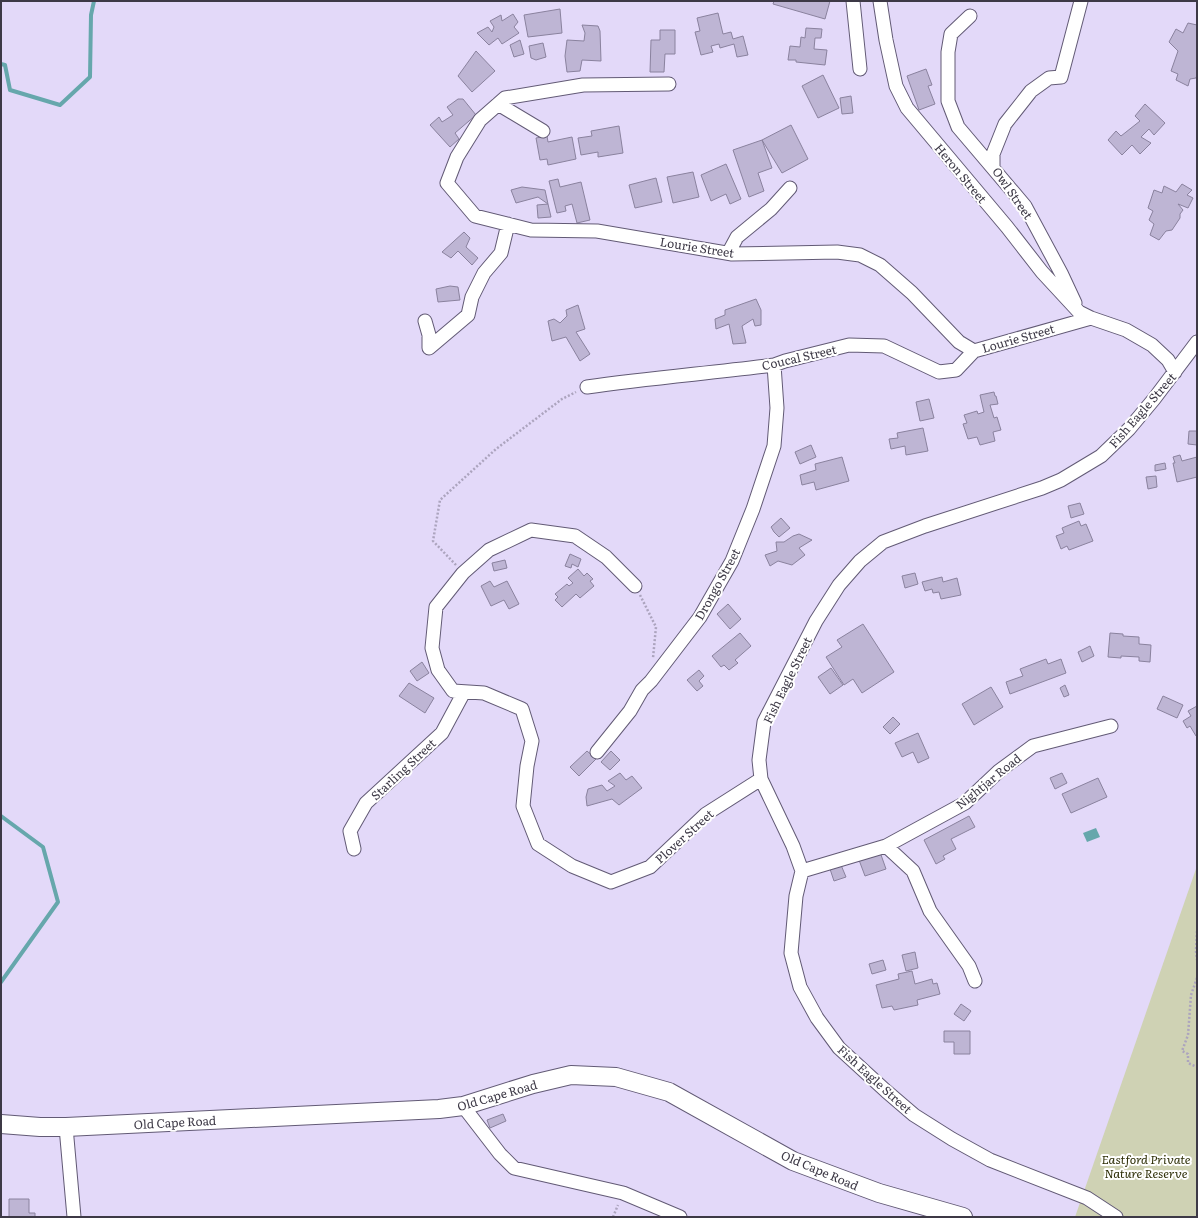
<svg xmlns="http://www.w3.org/2000/svg" width="1198" height="1218" font-family="Literata,serif">
  <style>
    .green { fill: #cfd2b4 }
    .water { fill: #66a7ac }
    .lines { fill: none; stroke-linecap: round; stroke-linejoin: round }
    .stream { stroke: #66a7ac; stroke-width: 4 }
    .building { fill: #beb5d4; stroke: #8a829e }
    .street-casing { stroke: #625a75; stroke-width: 15 }
    .secondary-casing { stroke: #625a75; stroke-width: 20 }
    .path { stroke: #aca4be; stroke-width: 2.5; stroke-dasharray: 2 2; stroke-linecap: butt }
    .street { stroke: #fff; stroke-width: 13 }
    .secondary { stroke: #fff; stroke-width: 18 }
    .labels { text-anchor: middle; dominant-baseline: central; stroke-width: 4; stroke-linejoin: round; paint-order: stroke }
    .street-label { font-size: 12px; fill: #3d3946; stroke: #fff }
    .park-label { font-size: 12px; font-style: italic; fill: #2d2e06; stroke: #fff }
  </style>
  <rect width="100%" height="100%" fill="#e3d9f9"/>
  <!-- green -->
  <path class="green" d="M1197,866v351h-122z"/>
  <!-- water -->
  <path class="water" d="M1096,828l4,9 -13,5 -4,-9z"/>
  <g class="lines">
    <!-- stream -->
    <path class="stream" d="M1,64l4,1 5,25 50,15 30,-28 1,-62 3,-14
      M1,816l42,31 15,55 -57,80"/>
  </g>
  <!-- building -->
  <path class="building" d="M774,1h56l-5,18 -52,-15z
    M560,9l2,24 -34,4 -4,-22z
    M718,13l5,21 8,-2 2,7 10,-3 5,19 -11,2 -3,-13 -14,4 -1,-4 -8,2 2,6 -12,3 -6,-23 5,-1 -3,-13z
    M513,14l5,8 -4,5 5,6 -17,11 -4,-6 -9,7 -12,-12 11,-6 4,5 2,-5 -4,-6 11,-6 1,6z
    M1188,23l9,2v50l-1,3 -6,1 -2,7 -12,-6 2,-6 -7,-3 7,-20 -9,-9 7,-13 7,4z
    M582,25l16,1 2,5 1,30 -19,-1 -2,11 -13,1 -2,-16 2,-16 17,1 1,-8z
    M806,28l16,1 -1,9h-6l-1,11 13,1 -2,15 -29,-3v-2h-8l2,-14 10,1 1,-10 4,1z
    M660,30h15v24h-10l-1,18h-14l1,-32h9z
    M520,40l4,14 -10,3 -4,-12z
    M543,43l3,14 -10,3 -5,-2 -2,-12z
    M476,51l19,20 -23,21 -14,-16z
    M926,69l6,16 -4,1 7,18 -16,6 -12,-34z
    M823,75l16,33 -21,10 -16,-32z
    M851,96l2,17 -11,1 -2,-16z
    M458,99h5l13,16 -21,18 4,6 -9,8 -20,-22 9,-8 3,5 11,-7 -6,-8z
    M1145,104l20,19 -11,12 -5,-6 -8,8 10,6 -11,11 -8,-9 -10,10 -14,-15 8,-9 5,5 19,-15 -5,-5z
    M791,125l17,34 -26,14 -20,-33z
    M619,126l4,27 -25,4v-5l-17,3 -3,-17 14,-2 -1,-5z
    M547,136l1,6 24,-5 4,22 -28,6 -1,-6 -7,1 -4,-22z
    M762,140l10,28 -14,5 6,18 -15,6 -16,-47z
    M726,164l15,35 -11,5 -4,-10 -15,7 -10,-26z
    M693,172l6,25 -26,6 -6,-26z
    M656,178l6,24 -27,6 -6,-23z
    M558,179l2,8 21,-5 9,38 -13,3 -5,-19 -7,2 1,5 -9,2 -8,-32z
    M1182,184l10,6 -5,5 6,3 -5,10 -10,-4 5,6 -3,4v4l-8,12 -6,1 -7,9 -9,-5 4,-11 -5,-4 4,-9 -5,-3 6,-18 8,3 2,-7 12,6z
    M522,187l23,3 3,14 -10,-7 -22,6 -5,-13z
    M548,204l3,13 -13,1 -1,-13z
    M464,232l6,6 -4,9 12,11 -6,7 -14,-14 -7,7 -9,-6z
    M450,286l8,1 2,13 -22,2 -2,-13z
    M756,299l5,11v15l-6,1 -2,-7 -11,7 4,17 -13,1 -4,-20 -13,5 -1,-10 10,-4v-5z
    M578,305l7,24 -9,3 14,22 -10,7 -14,-24 -14,4 -4,-20 6,-2 6,4 7,-7 -1,-6z
    M994,392l1,4h1l2,8 -8,1 4,13 3,-1 4,13 -8,2 2,9 -15,4 -3,-8 -9,2 -5,-15 4,-1 -3,-8 13,-4 1,3 6,-2 -4,-17z
    M929,399l5,19 -14,3 -4,-19z
    M923,428l5,23 -22,4 -1,-9 -14,3 -2,-10 9,-1 -1,-5z
    M1189,431h8v14l-9,-1z
    M811,445l5,12 -16,7 -5,-12z
    M1180,455l2,6 15,-4v20l-20,5 -4,-19h2l-2,-6z
    M842,457l7,24 -33,9 -2,-8 -12,3 -2,-10 16,-5 -1,-6z
    M1165,463l1,6 -11,2v-6z
    M1156,476l1,11 -9,2 -2,-12z
    M1080,503l4,11 -13,4 -3,-12z
    M781,518l9,10 -11,9 -5,-5 -3,-5z
    M1079,521l2,5 5,-2 7,17 -24,9 -2,-4 -6,3 -5,-13 8,-3 -2,-5z
    M799,534l13,6 -13,8 6,7 -13,10 -14,-4 -8,5 -5,-11 12,-4 -1,-9h8l9,-6z
    M570,554l11,5 -3,8 -6,-3 -1,4 -6,-2z
    M505,560l2,8 -13,3 -2,-8z
    M578,569l6,7 3,-3 6,6 -3,2 4,5 -14,12 -4,-4 -14,13 -7,-7 3,-3 -3,-3 12,-10 2,2 4,-3 -5,-5z
    M915,573l3,11 -13,4 -3,-12z
    M942,577l1,5 14,-4 4,17 -20,4 -2,-7 -6,1 -1,-4 -7,2 -3,-9z
    M490,581l4,6 13,-6 12,23 -10,5 -5,-9 -13,6 -10,-20z
    M728,604l13,15 -11,10 -13,-15z
    M863,624l31,48 -32,21 -9,-14 -9,6 -18,-28 16,-10 -5,-7z
    M740,633l11,13 -16,14 3,3 -9,7 -5,-5 -3,2 -9,-11z
    M1110,633l13,1v2l16,1v7l12,1 -1,17 -11,-1v-4l-18,-1v2l-13,-1z
    M1090,646l4,10 -12,6 -4,-10z
    M1046,659l2,5 13,-5 5,14 -56,21 -4,-12 17,-6 -3,-7z
    M422,662l7,11 -12,8 -7,-10z
    M831,668l12,17 -13,9 -12,-17z
    M699,670l5,6 -5,5 4,5 -6,5 -10,-11z
    M409,683l25,15 -9,15 -26,-17z
    M1065,685l4,10 -5,2 -4,-9z
    M991,687l12,20 -29,18 -12,-21z
    M1163,696l20,9 -6,13 -20,-9z
    M1197,706v29l-1,1 -6,-10 -3,2 -4,-7 8,-5 -3,-5z
    M893,717l7,7 -10,10 -7,-7z
    M918,733l11,25 -11,5 -5,-11 -11,5 -7,-14z
    M587,751l9,8 -17,17 -9,-9z
    M611,751l9,9 -10,10 -9,-8z
    M620,773l6,7 6,-4 10,12 -23,17 -7,-6 -25,7 -1,-9 2,-8 14,-4 5,6 8,-5 -7,-5z
    M1062,773l5,10 -12,6 -5,-11z
    M1098,778l9,19 -36,16 -9,-19z
    M969,816l6,11 -24,12 5,10 -13,7 2,3 -9,5 -12,-24z
    M880,852l6,17 -21,7 -6,-16z
    M841,865l5,12 -12,4 -4,-12z
    M915,952l3,16 -12,3 -4,-16z
    M883,960l3,10 -14,4 -3,-10z
    M912,971l3,13 17,-5 1,5 4,-1 3,11 -23,6 1,5 -24,5 -2,-4 -10,2 -6,-23 23,-6 -1,-5z
    M961,1004l10,7 -7,10 -10,-7z
    M944,1031h26v23h-16v-12h-10z
    M503,1114l3,7 -16,7 -3,-8z
    M9,1199h20v14h6v4h-26z"/>
  <g class="lines">
    <defs>
      <path id="street" d="M853,1l7,68
        M880,1l6,39 10,46 11,22 100,119 35,45 37,40 12,6 35,12 26,15 16,15 7,12
        M970,16l-19,18 -3,18v49l10,26 67,79 36,67 14,30
        M669,84l-86,1 -78,13 -25,22 -23,37 -10,26 28,33 56,14 66,1 135,23 105,-2 23,3 20,10 32,28 47,49 15,9 117,-33
        M498,104l45,27
        M993,168v-14l12,-30 26,-33 18,-13 12,-1 20,-76
        M732,254l-2,-4 7,-13 34,-28 19,-21
        M425,321l4,14v13l39,-33 4,-18 12,-24 17,-20 7,-29
        M587,387c62,-9 125,-14 187,-22l11,-4 64,-16 35,1 55,26 17,-2 18,-19
        M635,586l-29,-29 -31,-21 -44,-6 -42,20 -26,23 -27,34 -4,41 6,22 15,21 31,2 38,16 10,32 -5,25 -4,40 15,38 34,22 39,16 39,-15 56,-53 55,-35
        M597,752l33,-41 12,-21 9,-9 49,-64 32,-56 21,-52 21,-63 3,-38 -3,-43
        M886,846l27,25 17,40 39,55 6,15
        M354,849l-4,-18 16,-28 76,-70 22,-41
        M802,871l84,-25 79,-43 34,-32 34,-25 78,-20
        M463,1106l37,48 14,14 109,25 57,24
        M66,1127l8,90
        M1116,1217l-29,-19 -97,-38 -38,-21 -38,-24 -28,-24 -47,-43 -22,-30 -17,-31 -9,-34 5,-57 6,-25 -9,-25 -32,-67 -2,-19 5,-38 52,-101 23,-36 21,-24 23,-19 42,-16 117,-38 19,-8 40,-24 28,-27 25,-30 43,-57"/>
      <path id="secondary" d="M1,1124l39,3h26l373,-18 24,-3 70,-22 38,-9 45,2 53,15 124,69 86,32 84,24"/>
    </defs>
    <!-- street casing -->
    <use href="#street" class="street-casing"/>
    <!-- secondary casing -->
    <use href="#secondary" class="secondary-casing"/>
    <!-- path -->
    <path class="path" d="M456,565l-23,-24 7,-41 56,-51 66,-50 14,-7
      M640,595l16,32 -3,31
      M1197,931l-1,20 1,9
      M1197,978l-6,17 -3,40 -6,16 6,3v9l9,4
      M613,1217l5,-12"/>
    <!-- street -->
    <use href="#street" class="street"/>
    <!-- secondary -->
    <use href="#secondary" class="secondary"/>
  </g>
  <g class="labels">
    <!-- street labels -->
    <g class="street-label">
      <text transform="translate(961 173) rotate(50)">Heron Street</text>
      <text transform="translate(1013 193) rotate(55)">Owl Street</text>
      <text transform="translate(697 247) rotate(9)">Lourie Street</text>
      <text transform="translate(1018 338) rotate(-16)">Lourie Street</text>
      <text transform="translate(799 357) rotate(-13)">Coucal Street</text>
      <text transform="translate(1142 410) rotate(-49)">Fish Eagle Street</text>
      <text transform="translate(717 584) rotate(-61)">Drongo Street</text>
      <text transform="translate(787 680) rotate(-64)">Fish Eagle Street</text>
      <text transform="translate(403 769) rotate(-43)">Starling Street</text>
      <text transform="translate(988 781) rotate(-39)">Nightjar Road</text>
      <text transform="translate(684 836) rotate(-42)">Plover Street</text>
      <text transform="translate(875 1079) rotate(42)">Fish Eagle Street</text>
      <text transform="translate(497 1095) rotate(-16)">Old Cape Road</text>
      <text transform="translate(175 1122) rotate(-3)">Old Cape Road</text>
      <text transform="translate(820 1170) rotate(23)">Old Cape Road</text>
    </g>
    <!-- park labels -->
    <g class="park-label">
      <text x="1146" y="1159">Eastford Private<tspan x="1146" dy="14">Nature Reserve</tspan></text>
    </g>
  </g>
  <!-- border -->
  <rect width="1198" height="1218" fill="none" stroke="#3d3946" stroke-width="4"/>
</svg>
